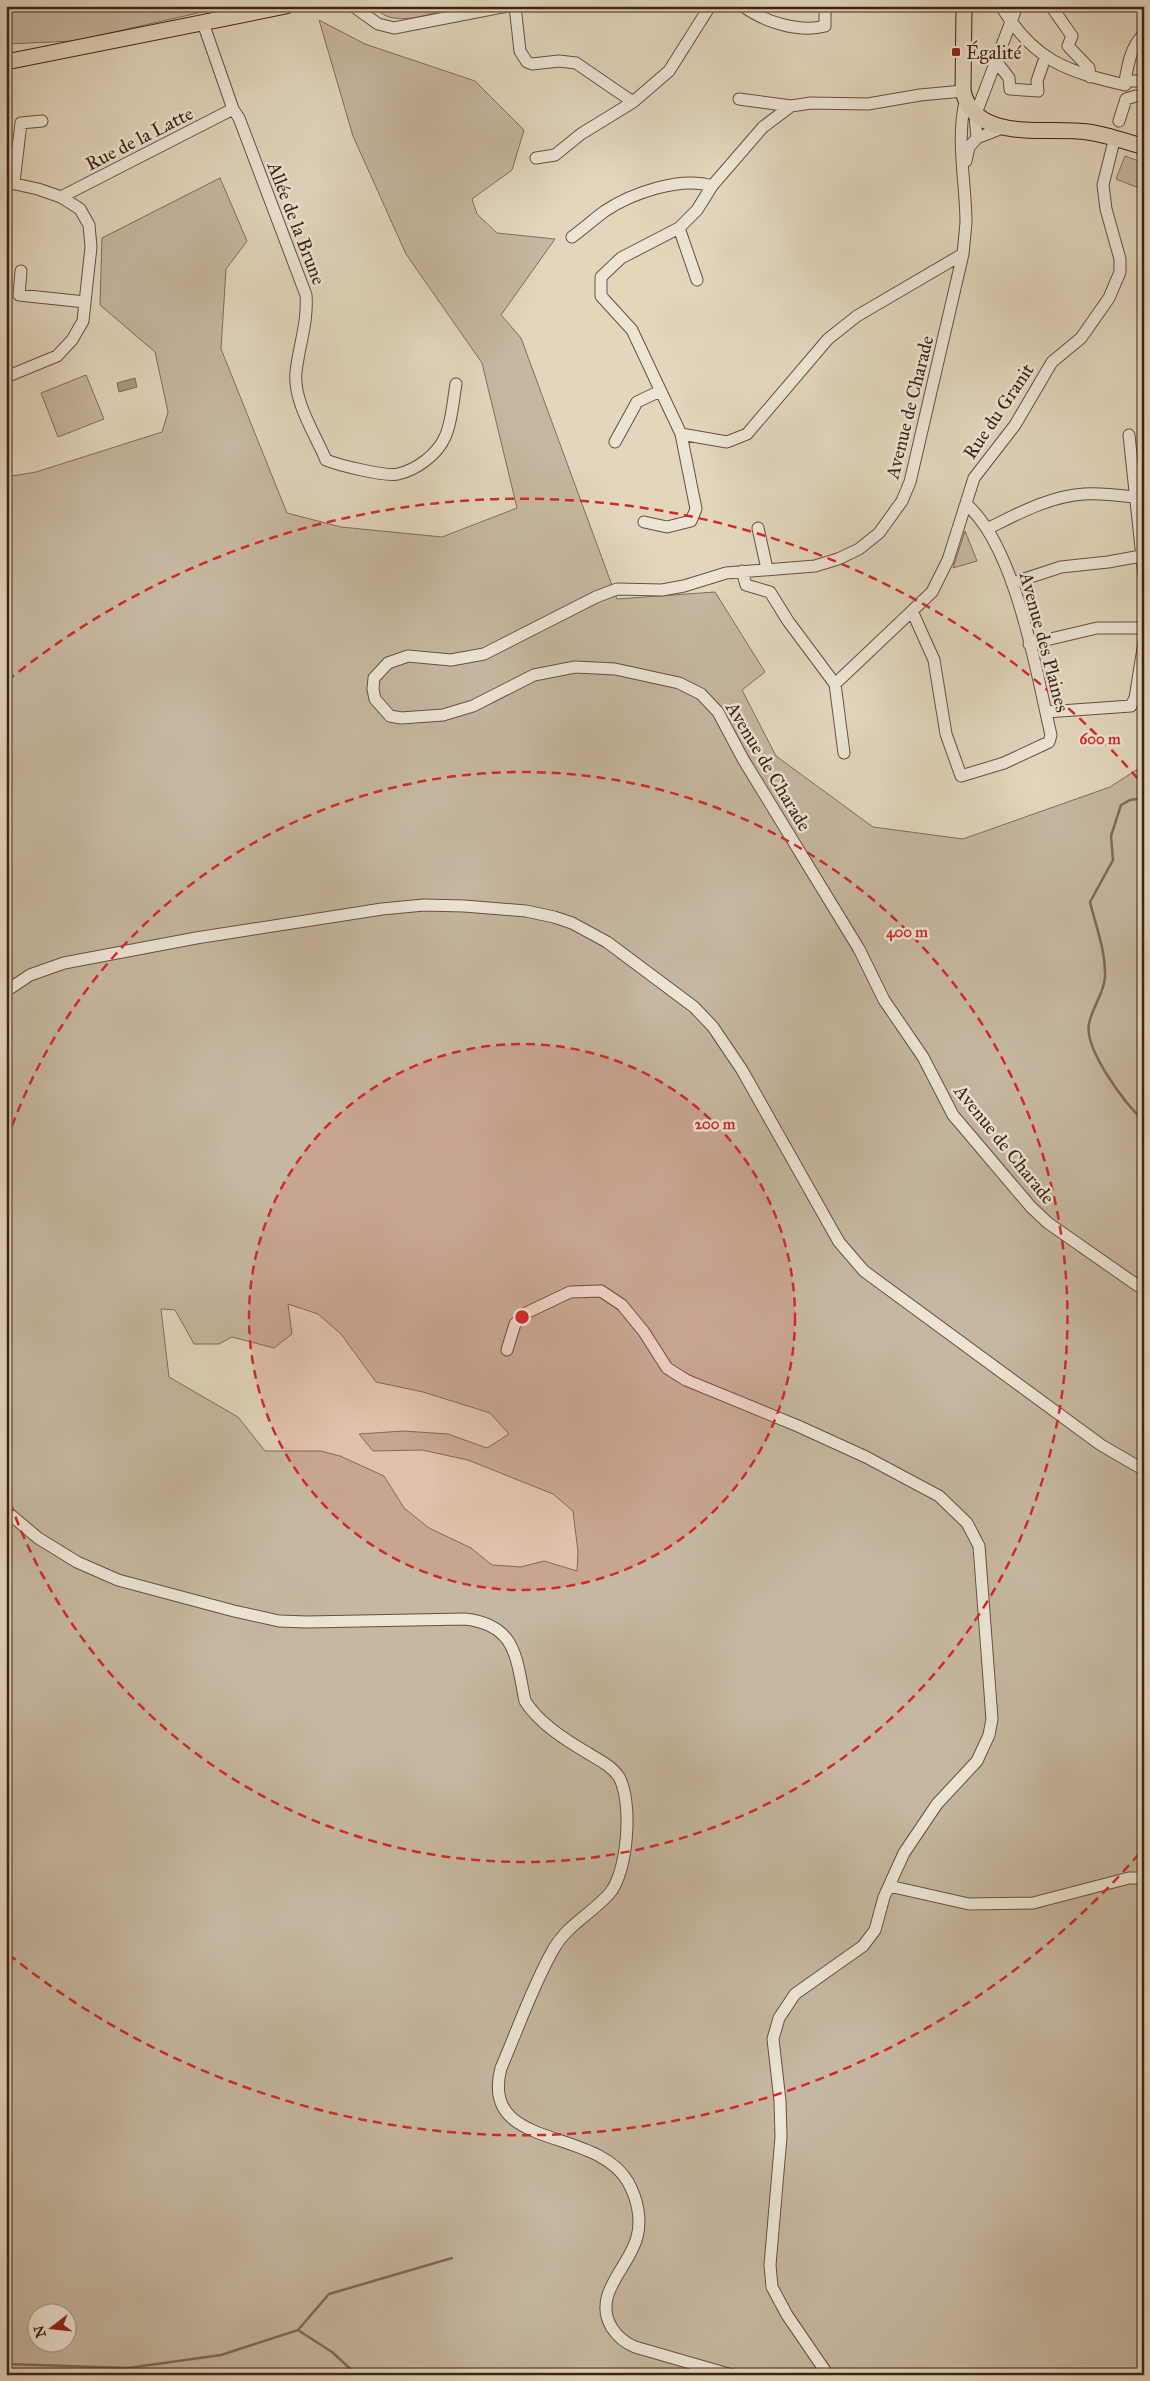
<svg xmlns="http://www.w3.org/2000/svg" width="1150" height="2381" viewBox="0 0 1150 2381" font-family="'IM FELL Great Primer',serif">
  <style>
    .green { fill: #c6b7a0; stroke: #826c5a; fill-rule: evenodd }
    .water { fill: #ab9983; stroke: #806956 }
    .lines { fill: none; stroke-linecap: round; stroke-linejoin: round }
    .stream { stroke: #806956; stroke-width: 2.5 }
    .minor-casing { stroke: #684f3e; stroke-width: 13 }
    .major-casing { stroke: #3f2213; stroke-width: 17 }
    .minor { stroke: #ece4d4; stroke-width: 11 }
    .major { stroke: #e2d6bd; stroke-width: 15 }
    .ring { fill: none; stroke: #d62828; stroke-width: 2.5; stroke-dasharray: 9 6 }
    .poi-dot { fill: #8f2418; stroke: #ece4d4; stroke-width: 2 }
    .labels { text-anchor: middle; stroke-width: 5; stroke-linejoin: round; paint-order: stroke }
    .poi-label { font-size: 19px; fill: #3f2213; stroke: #ece4d4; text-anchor: start }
    .street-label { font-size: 19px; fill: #3f2213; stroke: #ece4d4 }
    .centre { fill: #d62828; stroke: #ece4d4; stroke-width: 2.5 }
    .ring-label { font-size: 15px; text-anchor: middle; font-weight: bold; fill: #d62828; stroke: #ece4d4; stroke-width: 5; stroke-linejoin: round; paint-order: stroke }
  </style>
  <rect width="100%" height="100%" fill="#e2d6bd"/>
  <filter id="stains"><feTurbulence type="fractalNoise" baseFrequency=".004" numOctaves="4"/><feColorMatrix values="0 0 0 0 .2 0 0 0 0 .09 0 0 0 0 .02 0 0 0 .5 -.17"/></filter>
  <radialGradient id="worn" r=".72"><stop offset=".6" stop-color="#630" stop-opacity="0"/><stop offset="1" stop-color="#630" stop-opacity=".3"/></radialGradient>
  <path class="green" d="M6,6H229L74,41L6,44Z
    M375,6H447L449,8C429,15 388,29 375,6Z
    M319,20L365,44L475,81L524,130L512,170L472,199L477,214L497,233L555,239L501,315L521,338L617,599L715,592L765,672L742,690L776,756L873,827L963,839L1110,787L1144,765V2375H6V477L36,472L162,432L168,412L155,352L100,305L102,238L220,178L247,241L226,269L221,349L287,513L341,527L442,537L517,508L482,363L406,254L353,136ZM288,1304L318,1314L341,1334L376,1382L423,1392L490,1413L509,1434L487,1448L448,1434L403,1431L359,1434L373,1451L422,1450L468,1460L553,1494L573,1511L578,1552L577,1571L544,1561L521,1567L492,1565L471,1548L429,1528L404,1508L384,1476L340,1456L321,1451H265L238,1417L169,1377L161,1309L175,1310L194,1344H219L232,1337L274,1348L292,1334ZM38,2314H68V2344H38Z
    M1125,156L1144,163V190L1116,179Z
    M86,375L104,419L58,437L41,393Z
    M965,531L977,561L953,568Z"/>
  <path class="water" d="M135,378L137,387L119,392L117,383Z"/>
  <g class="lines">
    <path class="stream" d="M1144,798L1130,800L1121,805L1111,836L1113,860L1090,902C1096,927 1106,951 1105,977C1104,994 1092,1007 1089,1024C1084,1049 1125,1104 1144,1121
      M298,2330L332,2352L357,2375
      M6,2364L128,2368L221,2355L298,2330L329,2294L452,2258"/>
    <defs>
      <path id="minor" d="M353,6L378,24L394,28L507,6
        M515,6L520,51L527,62L532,64L559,61L576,63L633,102
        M743,6C764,22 800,33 825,26V6
        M1001,6C1034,61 1066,71 1125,85
        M1051,6L1072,36L1068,46L1089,68L1090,77
        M203,23L233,109L239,118L306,295C308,323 299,345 296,372C293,401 315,434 326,460C338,465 386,477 398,474C416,470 437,455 445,437C452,422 453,401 456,384
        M996,61L1009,78L1010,89L1038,91L1037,81L1045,58
        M1125,81C1128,64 1131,46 1144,34
        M1125,81H1144
        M739,99L791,106L811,103L868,104L920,95L963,91
        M965,102C956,142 966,183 966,223C965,233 964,244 963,254L910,482L902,501L879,533L859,549L838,559L815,566L726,573L684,586L662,590L617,589L596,597L484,654L451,660L408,656L388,663L374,678L373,689L375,699L390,716L401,718L443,715L473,706L534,675L575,667L615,669L679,683L701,694L718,712L743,759L859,949L884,1000L923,1057L953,1115L1031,1207L1048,1223L1144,1290
        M1119,121L1126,99L1136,96
        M977,138L1005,127
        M536,158L555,155L581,134L633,102L669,71L710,6
        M966,161L969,147L977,138L975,116L1017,6
        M6,182L38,189L61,197L80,209L89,225L91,247L83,321L72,340L57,356L6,377
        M14,182L21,123L42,121
        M61,197L233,109
        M679,228L697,280
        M572,237C583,229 594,219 605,211C632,193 681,176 712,186
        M21,271L19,295L85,302
        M681,434L727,442L747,434L828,339L857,316L963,254
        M1129,435L1144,576
        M615,442L637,402L660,391
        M644,522L667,527L691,521L696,509L681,434L632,330L601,296V277L621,258L679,228L697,210L712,186L763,127L791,106
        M758,528L767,569
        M987,529C1017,514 1050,496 1084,494C1101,493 1117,495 1134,497
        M742,571L746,585L770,592L788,621L835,684L844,753
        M1012,583L1061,567L1108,562L1141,556
        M912,611L934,660L946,734L961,776L1004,763L1049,742L1051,735C1036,671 1016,547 966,504
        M1029,644L1097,628H1144
        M835,684L932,592L948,560L974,478L1015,425L1052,362L1081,338L1109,298L1120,272V259L1106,209L1103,185L1115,137
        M1046,712L1131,706L1135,698L1144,642
        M6,991L30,975L64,963L196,938L382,909L424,905L464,906L526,911L554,917L572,923L607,942L694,1007L713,1027L742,1070L839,1242L864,1271L1101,1445L1144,1470
        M507,1350L515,1324L524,1314L570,1292L601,1291L622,1305L644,1332L667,1368L686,1380L798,1426L866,1457L939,1496L967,1523L979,1546L992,1719L989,1735L977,1761L937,1804L904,1853L884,1897L875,1930L863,1946L795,1994L779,2018L773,2039L780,2101L781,2137L770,2265L772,2287L787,2315L828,2375
        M6,1511L38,1538L77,1562L118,1580L234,1611L279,1621L307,1622L465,1619C517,1625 516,1658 525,1701C539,1723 564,1739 586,1752C597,1759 611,1765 619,1777C633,1802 628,1873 609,1894C591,1914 567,1925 553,1950C532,1987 518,2029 501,2068C479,2151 596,2126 628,2182C637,2198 642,2219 637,2237C630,2267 591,2294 612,2328C618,2337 625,2343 635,2347L732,2375
        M889,1886L969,1904L1033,1903L1129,1878H1144"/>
      <path id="major" d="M964,6L963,91C975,144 1048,126 1088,132C1107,135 1125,141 1144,147
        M6,62L286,6"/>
    </defs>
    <use href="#minor" class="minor-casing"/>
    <use href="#major" class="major-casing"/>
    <use href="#minor" class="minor"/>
    <use href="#major" class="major"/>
  </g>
  <circle cx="522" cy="1317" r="273" fill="#d62828" fill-opacity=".12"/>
  <g class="ring">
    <circle cx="522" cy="1317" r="273"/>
    <path d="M7 1140A545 545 0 1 1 7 1494"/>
    <path d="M1139 1854A818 818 0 0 1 7 1953M7 681A818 818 0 0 1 1139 780"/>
  </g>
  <rect class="poi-dot" x="951" y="47" width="10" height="10" rx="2.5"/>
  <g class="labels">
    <g class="poi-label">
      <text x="966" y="59">Égalité</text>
    </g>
    <g class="street-label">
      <text transform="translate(139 138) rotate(-27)" y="7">Rue de la Latte</text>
      <text transform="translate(297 223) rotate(69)" y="7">Allée de la Brune</text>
      <text transform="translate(909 407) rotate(-76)" y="7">Avenue de Charade</text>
      <text transform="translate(998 411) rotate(-56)" y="7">Rue du Granit</text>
      <text transform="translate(1045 642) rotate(75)" y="7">Avenue des Plaines</text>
      <text transform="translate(769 766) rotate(59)" y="7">Avenue de Charade</text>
      <text transform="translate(1005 1144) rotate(51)" y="7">Avenue de Charade</text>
    </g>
  </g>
  <circle cx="522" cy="1317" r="8" class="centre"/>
  <g class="ring-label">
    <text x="1100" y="744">600 m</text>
    <text x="907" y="937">400 m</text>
    <text x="715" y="1129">200 m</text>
  </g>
  <rect width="1150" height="2381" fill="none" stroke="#e2d6bd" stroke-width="25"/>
  <rect x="8" y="8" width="1135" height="2366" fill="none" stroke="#3f2213" stroke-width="2.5"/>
  <rect x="12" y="12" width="1125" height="2356" fill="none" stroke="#3f2213"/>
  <g transform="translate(52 2328) rotate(254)"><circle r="24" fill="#ece4d4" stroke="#a79687"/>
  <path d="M0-4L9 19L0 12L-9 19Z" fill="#8f2418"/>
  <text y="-8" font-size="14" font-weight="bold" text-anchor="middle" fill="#3f2213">N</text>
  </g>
  <rect width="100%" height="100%" filter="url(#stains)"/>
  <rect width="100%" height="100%" fill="url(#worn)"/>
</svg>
